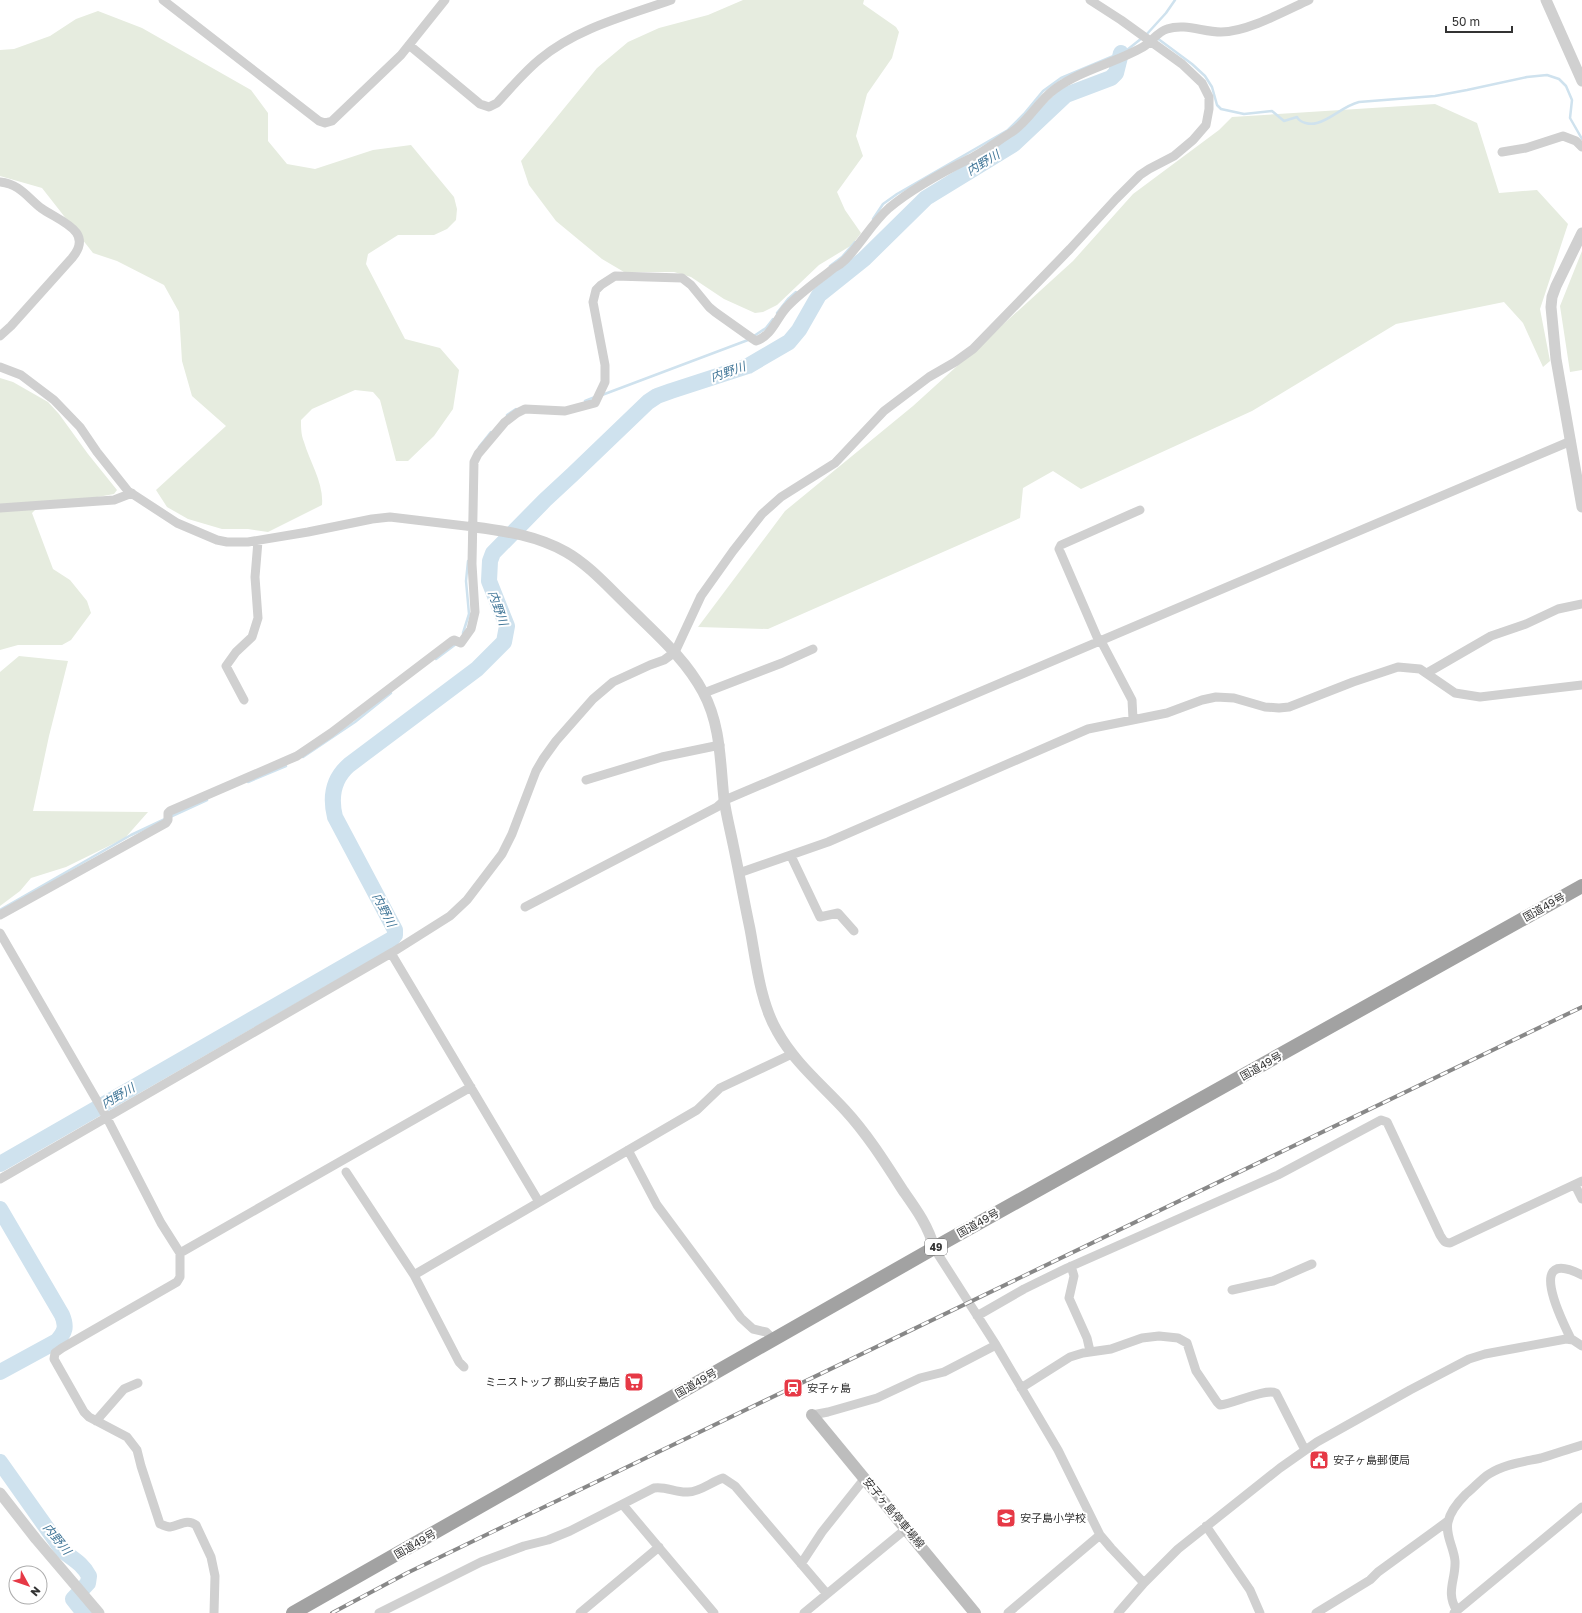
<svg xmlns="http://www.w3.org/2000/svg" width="1582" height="1613" viewBox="0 0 1582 1613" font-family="'Golos Text','Noto Sans JP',sans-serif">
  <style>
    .green { fill: #e6ecdf }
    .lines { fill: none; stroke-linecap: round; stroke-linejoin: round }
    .stream { stroke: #cfe2ee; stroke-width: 2.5 }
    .river { stroke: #cfe2ee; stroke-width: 16 }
    .minor { stroke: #d0d0d0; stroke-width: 9 }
    .tertiary { stroke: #d0d0d0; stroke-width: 11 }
    .secondary { stroke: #bdbdbd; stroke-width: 12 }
    .trunk { stroke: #a2a2a2; stroke-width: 14 }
    .rail-casing { stroke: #888; stroke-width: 4 }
    .rail { stroke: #fff; stroke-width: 2.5; stroke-dasharray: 8; stroke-linecap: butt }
    .labels { text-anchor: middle; stroke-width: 4; stroke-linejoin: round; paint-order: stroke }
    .shield { fill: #fff; stroke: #707070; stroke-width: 1 }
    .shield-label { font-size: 10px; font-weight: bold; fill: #333 }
    .street-label { font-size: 11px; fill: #333; stroke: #fff }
    .poi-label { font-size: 11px; fill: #333; stroke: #fff; text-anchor: start }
    .water-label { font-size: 12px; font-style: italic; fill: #3f7597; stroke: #fff }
  </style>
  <rect width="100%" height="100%" fill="#fff"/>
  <path class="green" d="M743,0H864L863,4L896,27L899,32L892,58L867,94L856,136L863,156L837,192L845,210L861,233L852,245L819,265L777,305L763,312L755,313L724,299L691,277L674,272H624L602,259L556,221L529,185L521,161L597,68L628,42L659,28L708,15Z
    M98,11L142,28L251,90L268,113V141L287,164L315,169L373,150L411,145L454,197L457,209L456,220L447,229L434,235H398L368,254L366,264L405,339L440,348L459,370L453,409L434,436L408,461H396L380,400L373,392L355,390L312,409L301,420C301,427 301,435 304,442C310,463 324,483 322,505L268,532L248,529H222L188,519L167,507L156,490L226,426L192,396L182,361L179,312L164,285L117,261L93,253L42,188L0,176V50L14,49L50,36L76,19Z
    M1435,104L1477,123L1499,193L1537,190L1568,224L1540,309L1550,361L1543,367L1523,323L1504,302L1396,324L1252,411L1081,489L1053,471L1023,488L1020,518L768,629L698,627L785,511L913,406L1073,261L1133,194L1219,130L1232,117Z
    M1582,251V370L1570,372L1560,306Z
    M0,378L13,382L48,402L59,414L88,454L117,490L114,494L37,508L32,513L53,569L70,580L87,601L91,613L71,640L62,645H18L0,650Z
    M19,656L68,661L49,736L33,811L148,812L125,838L66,867L31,878L20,891L0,906V672Z"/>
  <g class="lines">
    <path class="stream" d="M1146,35L1166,13L1175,0
      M1157,38L1192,64L1205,76L1212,87L1217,105L1221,109L1244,114L1272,111L1284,121L1297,117C1300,123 1310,125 1317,123C1332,119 1343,106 1359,102L1435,96L1467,90L1527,77L1547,75L1559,79L1566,86L1572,100L1570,118L1582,139
      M1127,50L1142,38
      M873,219L883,204L897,194L1008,130L1024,114L1043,91L1061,78L1123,52
      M830,266L842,257L855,242
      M777,313L788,299L796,292
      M602,395L748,340L766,328L773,319
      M585,401L595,397
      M507,415L516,409
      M479,447L491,432
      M463,633L469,614L466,581L468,561
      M436,659L456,644
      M303,757L355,722L391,693
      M248,782L286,766
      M170,817L207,800
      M0,910L131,835L165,819"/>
    <path class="river" d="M0,1164L392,939L395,935V930L335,817C330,797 333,779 349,765L477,669L504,642L507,626L489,581L490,561L493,553L545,500L573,474L648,402L657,396L671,391L748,366L789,342L799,330L819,295L864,259L926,198L1014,144L1066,95L1111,78L1116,73L1121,53
      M0,1209L62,1315C67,1327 65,1332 57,1341L0,1372
      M0,1462L63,1551C73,1559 83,1564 89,1576L88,1583L73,1599L84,1613"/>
    <path class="minor" d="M163,0L319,121L325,123L332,121L401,55L445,0
      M409,45L480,104L489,107L497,103C511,88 524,72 540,59C577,28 626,16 671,0
      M1502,152L1526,148L1563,136L1576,141L1582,147
      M0,182C20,184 27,197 41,208C59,221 95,231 72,258L11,326L0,336
      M0,367L21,375L54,400L80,427L97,452L128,491L177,523L217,540L227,542H248L308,532L372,519L390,517L474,527
      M0,508L114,500L132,493
      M1427,673L1491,636L1526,624L1558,609L1582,604
      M704,693L782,663L813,649
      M244,700L226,666L236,652L252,637L258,618L255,577L258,541
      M1133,719L1132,700L1101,641L1097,637L1059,549L1061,545L1140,510
      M586,780L662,757L720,745
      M791,856L820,917L838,913L854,931
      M739,873L828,842L1088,729L1167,713L1202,700L1216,697L1234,698L1265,707L1279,708L1289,707L1353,682L1398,667L1420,669L1455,693L1480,697L1582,685
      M525,907L717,807L725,800L1571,441
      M0,915L166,823L168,820V813L170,811L297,756L331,733L452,641L454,640L461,643L471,629L475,612L472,564L474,462L478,454L505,422L517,413L525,409L565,411L595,403L605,382V365L593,302L596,290L601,285L615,276L682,278L691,285L709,307L715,312L753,339L756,341C772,336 777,317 787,307C801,292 819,280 834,268C838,266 842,263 845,260C861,244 872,223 889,208C913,188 941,173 969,159C982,153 999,140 1012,132C1029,121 1038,101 1055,89C1081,70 1115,63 1143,47C1152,42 1157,32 1167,29C1185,23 1203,32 1221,32C1247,32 1285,11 1309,0
      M0,933L107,1118L161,1223L180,1253V1277L177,1282L62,1348L55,1353L54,1359L84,1412L89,1417L127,1437L137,1450L141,1466L160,1524C163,1525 167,1527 170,1527C179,1526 187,1518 196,1525L211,1557L215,1576L214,1613
      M393,952L391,953L539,1202
      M628,1150L657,1205L741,1318L753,1329L766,1332L773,1339
      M346,1172L414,1275L459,1362L464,1367
      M0,1179L393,952L450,916L467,900L502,854L512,834L536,771L543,759L556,741L593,699L613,682L650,665L664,660L675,652L701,596L733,551L762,514L781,497L835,463L884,411L929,377L955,362L973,349L1070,249L1116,199L1140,175L1149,169L1174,156L1193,140L1206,125L1209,109V97L1202,83L1182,64L1121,20L1090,0
      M1575,1185L1582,1199
      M934,1248L996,1345L1058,1450L1100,1535L1111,1548L1144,1583
      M180,1253L471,1087
      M1071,1266L1074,1276L1069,1298L1087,1338L1090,1351
      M414,1275L697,1110L720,1088L792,1054
      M1232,1290L1273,1281L1312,1264
      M977,1316L1024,1289L1067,1268L1278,1175L1381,1120L1387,1122L1440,1235C1443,1240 1444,1243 1450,1243L1582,1181
      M1571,1339C1561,1319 1525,1246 1582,1275
      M1021,1388L1070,1357L1083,1353L1111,1349L1142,1338L1159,1336L1178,1338L1187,1343L1196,1371L1217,1402L1220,1405C1233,1404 1265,1388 1276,1393L1305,1450
      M812,1415L828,1412L877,1398L920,1378L944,1372L996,1345
      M96,1421L124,1389L138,1383
      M623,1505L714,1613
      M1206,1526L1250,1590L1260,1613
      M801,1564L822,1532L865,1478
      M1457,1611C1445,1592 1456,1580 1455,1561C1454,1548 1445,1535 1448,1522C1450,1512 1459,1501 1466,1494C1474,1488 1481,1479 1489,1474C1505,1464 1523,1462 1541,1458C1555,1454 1568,1449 1582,1445
      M379,1613L481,1562L524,1546L548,1540L570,1531L654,1488C666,1486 676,1493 688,1492C700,1492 711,1482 723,1478L735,1486L827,1594
      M580,1613L659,1547
      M804,1613L907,1528
      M1008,1613L1100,1535
      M1118,1613L1144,1583L1178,1549L1280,1468L1317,1442L1410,1390L1469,1359L1485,1354L1566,1339L1573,1340L1582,1346
      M1316,1613L1370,1580L1378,1572L1448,1521
      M1454,1613L1582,1507"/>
    <path class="tertiary" d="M1546,0L1582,81
      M1582,233L1556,286L1552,297L1551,307L1556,359L1582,507
      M474,527C506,531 538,536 566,552C589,565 609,588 628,606C655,633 685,658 703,692C721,725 720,762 724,799C726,814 730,829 733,844C739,872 744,901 750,929C756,961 760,1002 777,1031C794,1062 821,1084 845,1110C868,1135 886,1164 904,1192C916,1209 929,1227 934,1248
      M0,1493L36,1539L99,1613"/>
    <path class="secondary" d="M812,1415L975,1613"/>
    <path class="trunk" d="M293,1613L934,1248L1582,886"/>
    <defs>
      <path id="rail" d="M332,1613L407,1573L1582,1007"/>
    </defs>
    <use href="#rail" class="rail-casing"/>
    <use href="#rail" class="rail"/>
  </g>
  <defs>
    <symbol id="supermarket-square" viewBox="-11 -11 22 22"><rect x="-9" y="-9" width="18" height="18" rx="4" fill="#e63946" stroke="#fff"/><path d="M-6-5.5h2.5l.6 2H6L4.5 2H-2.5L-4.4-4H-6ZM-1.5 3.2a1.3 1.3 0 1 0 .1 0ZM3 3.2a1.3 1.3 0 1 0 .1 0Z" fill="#fff"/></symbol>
    <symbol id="station-square" viewBox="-11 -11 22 22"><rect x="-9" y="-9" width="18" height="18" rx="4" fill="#e63946" stroke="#fff"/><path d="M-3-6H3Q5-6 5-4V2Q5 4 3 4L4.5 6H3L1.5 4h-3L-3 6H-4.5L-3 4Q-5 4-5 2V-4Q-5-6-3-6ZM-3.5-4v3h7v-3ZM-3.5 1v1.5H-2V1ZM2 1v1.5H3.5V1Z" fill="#fff"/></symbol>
    <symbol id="civic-square" viewBox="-11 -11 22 22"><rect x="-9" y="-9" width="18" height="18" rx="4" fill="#e63946" stroke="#fff"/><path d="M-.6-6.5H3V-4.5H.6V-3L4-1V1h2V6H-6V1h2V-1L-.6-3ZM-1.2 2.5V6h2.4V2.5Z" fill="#fff"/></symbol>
    <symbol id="school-square" viewBox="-11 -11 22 22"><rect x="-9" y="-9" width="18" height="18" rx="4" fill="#e63946" stroke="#fff"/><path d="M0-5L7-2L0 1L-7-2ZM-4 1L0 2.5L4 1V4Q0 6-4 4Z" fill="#fff"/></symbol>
  </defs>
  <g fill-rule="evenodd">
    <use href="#supermarket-square" x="623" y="1371" width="22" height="22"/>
    <use href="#station-square" x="782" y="1377" width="22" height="22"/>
    <use href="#civic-square" x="1308" y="1449" width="22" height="22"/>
    <use href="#school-square" x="995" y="1507" width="22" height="22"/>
  </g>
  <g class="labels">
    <rect class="shield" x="925" y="1239" width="22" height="16" rx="3"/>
    <g class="shield-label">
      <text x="936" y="1251">49</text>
    </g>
    <g class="street-label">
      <text transform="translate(1544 907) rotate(-29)" y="4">国道49号</text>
      <text transform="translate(1261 1066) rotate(-29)" y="4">国道49号</text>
      <text transform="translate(978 1223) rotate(-29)" y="4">国道49号</text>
      <text transform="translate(696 1383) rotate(-30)" y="4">国道49号</text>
      <text transform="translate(894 1513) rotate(50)" y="4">安子ヶ島停車場線</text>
      <text transform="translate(415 1544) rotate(-30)" y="4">国道49号</text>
    </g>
    <g class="poi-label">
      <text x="620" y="1386" text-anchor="end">ミニストップ 郡山安子島店</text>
      <text x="807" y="1392">安子ヶ島</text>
      <text x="1333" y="1464">安子ヶ島郵便局</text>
      <text x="1020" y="1522">安子島小学校</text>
    </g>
    <g class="water-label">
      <text transform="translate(983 163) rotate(-31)" y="4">内野川</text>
      <text transform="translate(728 372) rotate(-19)" y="4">内野川</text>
      <text transform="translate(498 608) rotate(71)" y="4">内野川</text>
      <text transform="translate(384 910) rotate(63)" y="4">内野川</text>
      <text transform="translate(118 1096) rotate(-30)" y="4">内野川</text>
      <text transform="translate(57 1539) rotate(51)" y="4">内野川</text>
    </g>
  </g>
  <g transform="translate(28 1585) rotate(130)"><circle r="19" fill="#ffffff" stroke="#adadad"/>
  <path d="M0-3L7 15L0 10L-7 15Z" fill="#e63946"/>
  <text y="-6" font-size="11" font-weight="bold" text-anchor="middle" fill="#333333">N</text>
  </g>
  <path d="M1446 26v6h66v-6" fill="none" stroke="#333333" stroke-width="2"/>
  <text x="1452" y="26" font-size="12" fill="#333333" stroke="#ffffff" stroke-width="3" paint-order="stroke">50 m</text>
</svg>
